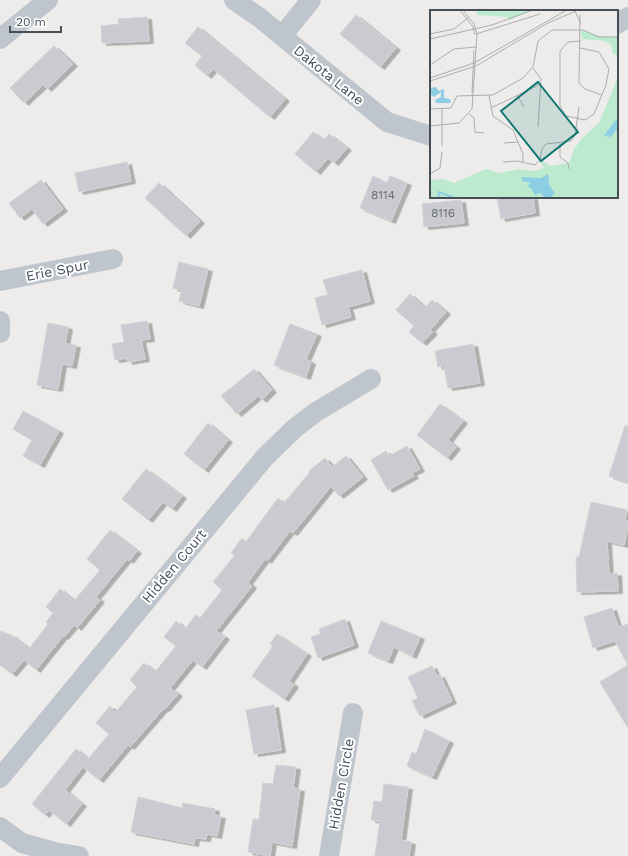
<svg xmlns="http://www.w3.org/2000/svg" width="628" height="856" viewBox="0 0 628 856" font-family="'Work Sans',sans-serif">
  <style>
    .building { fill: #cacad0; stroke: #d0d2d7; filter: url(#shadow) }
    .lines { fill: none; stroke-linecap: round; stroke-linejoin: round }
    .street { stroke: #bec5cd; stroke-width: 20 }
    .labels { text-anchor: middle; stroke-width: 4; stroke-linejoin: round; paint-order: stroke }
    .number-label { font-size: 12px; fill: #676d75 }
    .street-label { font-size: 14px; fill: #464e57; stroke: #fff }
    .inset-river { fill: none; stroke: #8ccee4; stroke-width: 2 }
    .inset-road { fill: none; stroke: #abadb0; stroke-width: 1 }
    .view { fill: #0f766e; fill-opacity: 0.15; stroke: #0f766e; stroke-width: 2 }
    .inset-edge { fill: none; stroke: #464e57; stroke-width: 2 }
  </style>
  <defs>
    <filter id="shadow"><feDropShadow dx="4.5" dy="2.5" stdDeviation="0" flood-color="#0004"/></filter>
  </defs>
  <rect width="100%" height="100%" fill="#eeeceb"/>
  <path class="building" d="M356,15L396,48L380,67L340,34Z
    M147,17L149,41L102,43L101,26L119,24L118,19Z
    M198,27L285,99L270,117L213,69L207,76L195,65L202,56L185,43Z
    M54,46L73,64L47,89L43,85L24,103L10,88Z
    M313,132L324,140L329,134L347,148L334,163L328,158L316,172L295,154Z
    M127,162L131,181L79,192L75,173Z
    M373,176L387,183L390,176L407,183L391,221L360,208Z
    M41,180L63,209L43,224L32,209L20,218L9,203Z
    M159,183L200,221L186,236L145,198Z
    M497,197H533L535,213L501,219Z
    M461,200L464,223L424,227L422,204Z
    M179,262L208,269L199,306L179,301L182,290L173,288Z
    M362,270L370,301L348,307L351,317L322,325L315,298L328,295L323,280Z
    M410,294L425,308L432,300L446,312L430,330L433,332L422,343L409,332L414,326L396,310Z
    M147,321L150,339L141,340L145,359L128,362L127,358L115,360L112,344L124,342L121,325Z
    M48,323L68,327L65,344L76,345L72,366L62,364L58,389L37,385Z
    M290,324L317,334L306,359L311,362L306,377L274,365Z
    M473,344L480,383L448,388L444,366L438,367L435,351Z
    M254,369L272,390L262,400L258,396L237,414L221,396Z
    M440,404L463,421L448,440L456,447L447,458L417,435Z
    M23,411L59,431L40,465L23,456L32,440L13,429Z
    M208,423L228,440L204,470L184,454Z
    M625,426H628V482L609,476Z
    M407,446L420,469L412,473L414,476L388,490L371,460L386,451L389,456Z
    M346,456L363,477L339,496L331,486L293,533L290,531L267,561L265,559L248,582L252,586L216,631L225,637L202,667L193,660L170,688L178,694L165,709L164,708L130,747L128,745L99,780L83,767L65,790L82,804L66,824L49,810L45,815L32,804L76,749L88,759L109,734L96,723L110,706L116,712L137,687L130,680L144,663L155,672L176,646L164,637L176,621L185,629L196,615L200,618L222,590L213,582L235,555L231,553L242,538L246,542L278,498L284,503L310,472L309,471L325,458L332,467Z
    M146,469L182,496L172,509L163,502L148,520L122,499Z
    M591,502L627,510L625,520L628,521V527L624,545L607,541L609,574L617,573L618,591L577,592L576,557H579Z
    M110,530L137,551L129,561L127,559L96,597L100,600L77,628L74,625L64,637L63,636L36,670L24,660L12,674L0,665V631L13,636L29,649L48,624L46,622L53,613L46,607L60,589L74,601L100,570L87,559Z
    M612,608L618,627L628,624V728L600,682L628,665L615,641L593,648L584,617Z
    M345,619L354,645L318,658L311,637L321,634L319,629Z
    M381,621L420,637L412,656L394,647L388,661L368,653Z
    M277,634L307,654L289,681L294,685L284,699L252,676L273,646L270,644Z
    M432,666L437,676L440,675L452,701L420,716L412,701L418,698L408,677Z
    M274,705L281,750L254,754L246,710Z
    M425,729L449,741L432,777L407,766L412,752L416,754Z
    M276,765L296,767L293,788L300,789L292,846L272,842L270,856L248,852L253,819L259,820L263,783L273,784Z
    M384,784L408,787L401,840L411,842L409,856H375L380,821L371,820L374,801L382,802Z
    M138,797L182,808L183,803L215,809L214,815L221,816L217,836L207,834L206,839L195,838L194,844L131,832Z"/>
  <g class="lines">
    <path class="street" d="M234,0L260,18L387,122L431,136
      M617,24L628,17
      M282,36L311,0
      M0,39L48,0
      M0,281L113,259
      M0,321V333
      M0,778L265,457L295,428L316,412L371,379
      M0,827L22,843L54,852L79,856
      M329,856L353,713"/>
  </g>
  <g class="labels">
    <g class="number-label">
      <text x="383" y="199">8114</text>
      <text x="443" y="217">8116</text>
    </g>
    <g class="street-label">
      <text transform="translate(329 75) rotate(39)" y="5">Dakota Lane</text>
      <text transform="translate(57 270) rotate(-11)" y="5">Erie Spur</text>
      <text transform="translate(174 566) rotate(-50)" y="5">Hidden Court</text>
      <text transform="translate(341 784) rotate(-80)" y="5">Hidden Circle</text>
    </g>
  </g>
  <g transform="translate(430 10)">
    <rect width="188" height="188" fill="#eeeceb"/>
    <path d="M47,0H103L79,10L77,7L47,5ZM151,20L168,26L188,27V45L183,44L181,35L175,31L152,29ZM188,67V188H0V170L14,169L24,173L56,159L69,163L89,159L105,161L114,158L111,153L113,151L120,156L139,153L144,139L153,127L169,113Z" fill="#bceacf"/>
    <path d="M6,77L9,81L14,79V88L20,89L21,93H6L5,90L11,87V82L4,87L0,84V78ZM185,111H188V118L179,129V125L173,127ZM118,164L119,175L125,183L120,188L114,187L110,183L105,185L101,178L97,176L101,173L92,171V167L111,168Z" fill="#8ccee4"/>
    <path class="inset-river" d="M13,188L8,187L9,182L25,188"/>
    <path class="inset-road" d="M30,0L43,17L45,25M145,1L151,14M150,5L149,73L155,79L172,85M0,24L24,19L38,8M46,24L110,4M0,29L62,15L103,0M150,38L169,42L179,59L176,75L164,104L155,110L136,106L130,96V41L138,32L151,31M0,55L24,39L46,37M103,58L111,69L108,117M0,68L44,53L137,0M0,71L46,56L116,14L148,0M42,83L44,40M87,85L94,97M59,86L63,106L83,120L93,144V152M12,98V136M61,98L111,74M0,99L21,98L27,86L63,85L93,68L103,57L108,31L122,20H153L169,27H188M39,104L44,108L45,122L54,123M0,116L29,113L42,99L47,24L44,14L33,0M74,133L89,132M130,133V147L138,153L139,159M73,152L87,151L105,155L110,150L112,139L116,134L141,131L145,125L149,97M0,164L10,158L12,142M0,174V188"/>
    <path class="view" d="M108,72L148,122L111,151L71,101Z"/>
    <rect width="188" height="188" class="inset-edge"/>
  </g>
  <path d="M10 26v6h51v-6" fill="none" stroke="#464e57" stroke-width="2"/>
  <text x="16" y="26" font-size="12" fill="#464e57" stroke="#ffffff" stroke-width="3" paint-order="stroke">20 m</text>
</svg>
